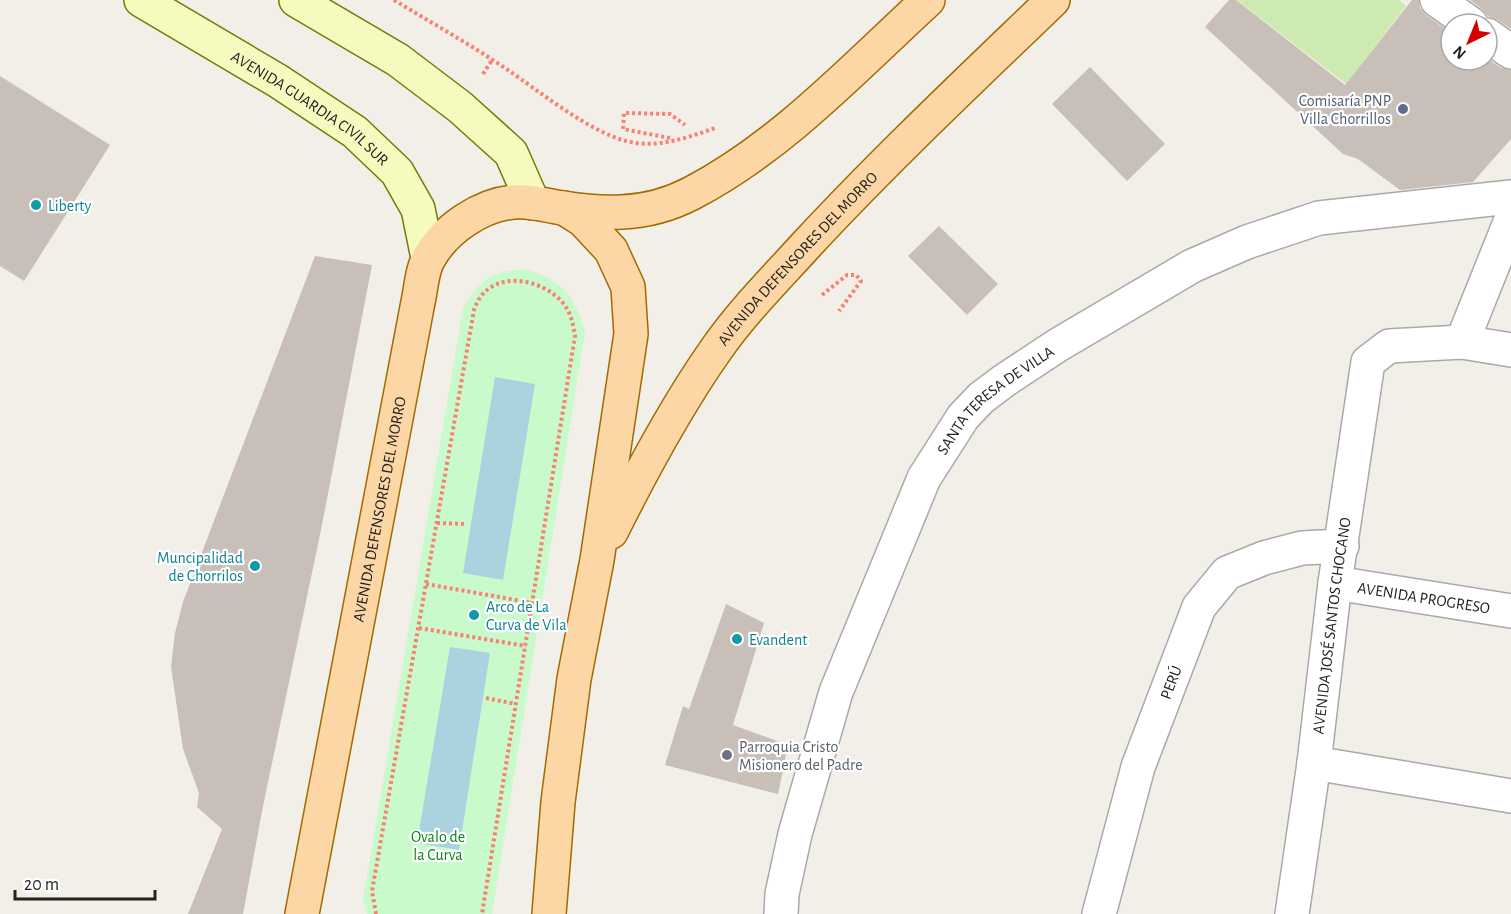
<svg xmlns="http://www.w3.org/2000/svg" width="1511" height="914" viewBox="0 0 1511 914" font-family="'Alegreya Sans',sans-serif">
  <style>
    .grass { fill: #cdebb0 }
    .park { fill: #c8facc }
    .water { fill: #aad3df }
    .building { fill: #c7bfb8 }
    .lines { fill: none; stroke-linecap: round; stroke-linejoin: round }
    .street-casing { stroke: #a9a9a9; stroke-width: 36 }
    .secondary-casing { stroke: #707d05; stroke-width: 36 }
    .primary-casing { stroke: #a06b00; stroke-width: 36 }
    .path { stroke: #fa8072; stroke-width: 4; stroke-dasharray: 3 3; stroke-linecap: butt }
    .street { stroke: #fff; stroke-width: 33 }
    .secondary { stroke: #f7fabf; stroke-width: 33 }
    .primary { stroke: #fcd6a4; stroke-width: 33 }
    .service-dot { fill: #5c6f8a; stroke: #fff; stroke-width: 2 }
    .culture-dot { fill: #0f9aa8; stroke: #fff; stroke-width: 2 }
    .worship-dot { fill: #6b7280; stroke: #fff; stroke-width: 2 }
    .labels { text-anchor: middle; stroke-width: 4.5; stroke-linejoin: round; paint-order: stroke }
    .service-label { font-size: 16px; fill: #4e5e75; stroke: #fff; text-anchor: end }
    .street-label { font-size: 16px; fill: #222; stroke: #fff }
    .culture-label { font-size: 16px; fill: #0d838f; stroke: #fff; text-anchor: start }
    .worship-label { font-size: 16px; fill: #5b616d; stroke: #fff; text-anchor: start }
    .park-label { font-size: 16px; fill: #0c8416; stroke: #fff }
  </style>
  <rect width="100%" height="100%" fill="#f2efe9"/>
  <path class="grass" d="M1237,0H1399L1406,6L1346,84Z"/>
  <path class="park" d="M526,269C565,283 573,293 585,332L492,914H367L363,900L463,308C483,277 490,272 526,269Z"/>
  <path class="water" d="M495,377L535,384L503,580L463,573Z
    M450,647L490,653L459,850L417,843Z"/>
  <path class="building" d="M1229,0H1236L1345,85L1412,0H1419L1420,8L1426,15L1451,33V60H1487V58L1501,68L1511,70V139L1473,182L1400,190L1358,159L1343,154L1205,27Z
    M1470,0H1511V29L1498,20L1488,16L1482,9Z
    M1090,67L1165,144L1127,181L1052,104Z
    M0,76L110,145L24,281L0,266Z
    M939,226L998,284L967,315L908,256Z
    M315,256L372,265L321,530L263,806L243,914H188L222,829L197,807L199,793L183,749L171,667L175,633L183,602Z
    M726,604L764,623L733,725L788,745L778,794L665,765L683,706L689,709Z"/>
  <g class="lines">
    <defs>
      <g id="street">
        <path d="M1437,0L1471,24"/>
        <path d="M1487,35L1511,52"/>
        <path d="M1462,342L1511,220"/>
        <path id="s1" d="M1335,583L1511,611"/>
        <path d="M1314,763L1511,796"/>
        <path id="s2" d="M781,914L782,894L795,834L836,692L924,478L963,417L981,398L1005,380L1058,345L1192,266L1247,242L1319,218L1511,197"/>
        <path id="s3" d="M1099,914L1138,767L1199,607L1227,573L1264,558L1302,548L1342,546"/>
        <path id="s4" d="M1292,914L1314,763L1335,583L1368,362L1389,346L1462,342L1511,350"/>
      </g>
      <g id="secondary">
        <path id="s5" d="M141,0L278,81L355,132L397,172L418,209L428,258"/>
        <path d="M296,0L398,60L460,107L511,153L533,203"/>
      </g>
      <g id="primary">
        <path id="s6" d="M611,532C642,470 675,408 715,351C742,312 776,278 807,244C886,159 970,80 1053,0"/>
        <path id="s7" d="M302,914L418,302C421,289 422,269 429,258C445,229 481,205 513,202C530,200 547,206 563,208C582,211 603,213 622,212C646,211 671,204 692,193C782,146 854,68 928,0"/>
        <path d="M549,914L558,802L574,679L597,560L631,334L628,287L611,250L583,220L564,208"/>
      </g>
    </defs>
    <use href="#street" class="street-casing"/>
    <use href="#secondary" class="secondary-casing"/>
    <use href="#primary" class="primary-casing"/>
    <path class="path" d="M394,0C432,23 471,45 508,70C540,92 590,132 626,141C657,149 686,138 715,128
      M483,74L492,60
      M670,138L623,129L624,113L670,114L685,125
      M822,295L847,275H856L861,281L839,311
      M437,523L467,524
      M426,584L533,603
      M419,628L526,646
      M486,698L516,704
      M376,914L372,891L474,310C487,269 539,276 562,302C571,312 573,324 575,336L482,914"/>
    <use href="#street" class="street"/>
    <use href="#secondary" class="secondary"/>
    <use href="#primary" class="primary"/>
  </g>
  <circle class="service-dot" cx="1403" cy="109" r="6"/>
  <g class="culture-dot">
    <circle cx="36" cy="205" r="6"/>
    <circle cx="255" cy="566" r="6"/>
    <circle cx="474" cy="615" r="6"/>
    <circle cx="737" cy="639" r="6"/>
  </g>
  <circle class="worship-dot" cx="727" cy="755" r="6"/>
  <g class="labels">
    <g class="service-label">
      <text x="1391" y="106">Comisaría PNP<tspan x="1391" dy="18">Villa Chorrillos</tspan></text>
    </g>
    <g class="street-label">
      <text dy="6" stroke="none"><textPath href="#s5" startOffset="201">AVENIDA GUARDIA CIVIL SUR</textPath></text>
      <text dy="6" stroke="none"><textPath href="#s6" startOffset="333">AVENIDA DEFENSORES DEL MORRO</textPath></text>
      <text dy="6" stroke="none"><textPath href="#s2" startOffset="568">SANTA TERESA DE VILLA</textPath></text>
      <text dy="6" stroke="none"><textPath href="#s7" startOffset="412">AVENIDA DEFENSORES DEL MORRO</textPath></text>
      <text dy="6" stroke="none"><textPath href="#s1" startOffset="90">AVENIDA PROGRESO</textPath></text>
      <text dy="6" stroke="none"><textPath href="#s4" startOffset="291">AVENIDA JOSÉ SANTOS CHOCANO</textPath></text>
      <text dy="6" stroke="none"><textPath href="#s3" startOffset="243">PERÚ</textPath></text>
    </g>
    <g class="culture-label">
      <text x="48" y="211">Liberty</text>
      <text x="243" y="563" text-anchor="end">Muncipalidad<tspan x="243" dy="18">de Chorrilos</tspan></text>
      <text x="486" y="612">Arco de La<tspan x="486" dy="18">Curva de Vila</tspan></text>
      <text x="749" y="645">Evandent</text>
    </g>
    <g class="worship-label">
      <text x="739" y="752">Parroquia Cristo<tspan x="739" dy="18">Misionero del Padre</tspan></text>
    </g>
    <g class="park-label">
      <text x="438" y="842">Ovalo de<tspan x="438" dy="18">la Curva</tspan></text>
    </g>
  </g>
  <g transform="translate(1469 42) rotate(223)"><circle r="28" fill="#ffffff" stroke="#a7a7a7" stroke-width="1.5"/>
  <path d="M0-4.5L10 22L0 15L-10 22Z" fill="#d40000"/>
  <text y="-9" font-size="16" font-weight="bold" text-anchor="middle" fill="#222222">N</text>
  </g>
  <path d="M15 890v9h140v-9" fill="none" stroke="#222222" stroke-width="3"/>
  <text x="24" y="890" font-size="18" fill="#222222" stroke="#ffffff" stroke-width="4.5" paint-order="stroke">20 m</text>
</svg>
